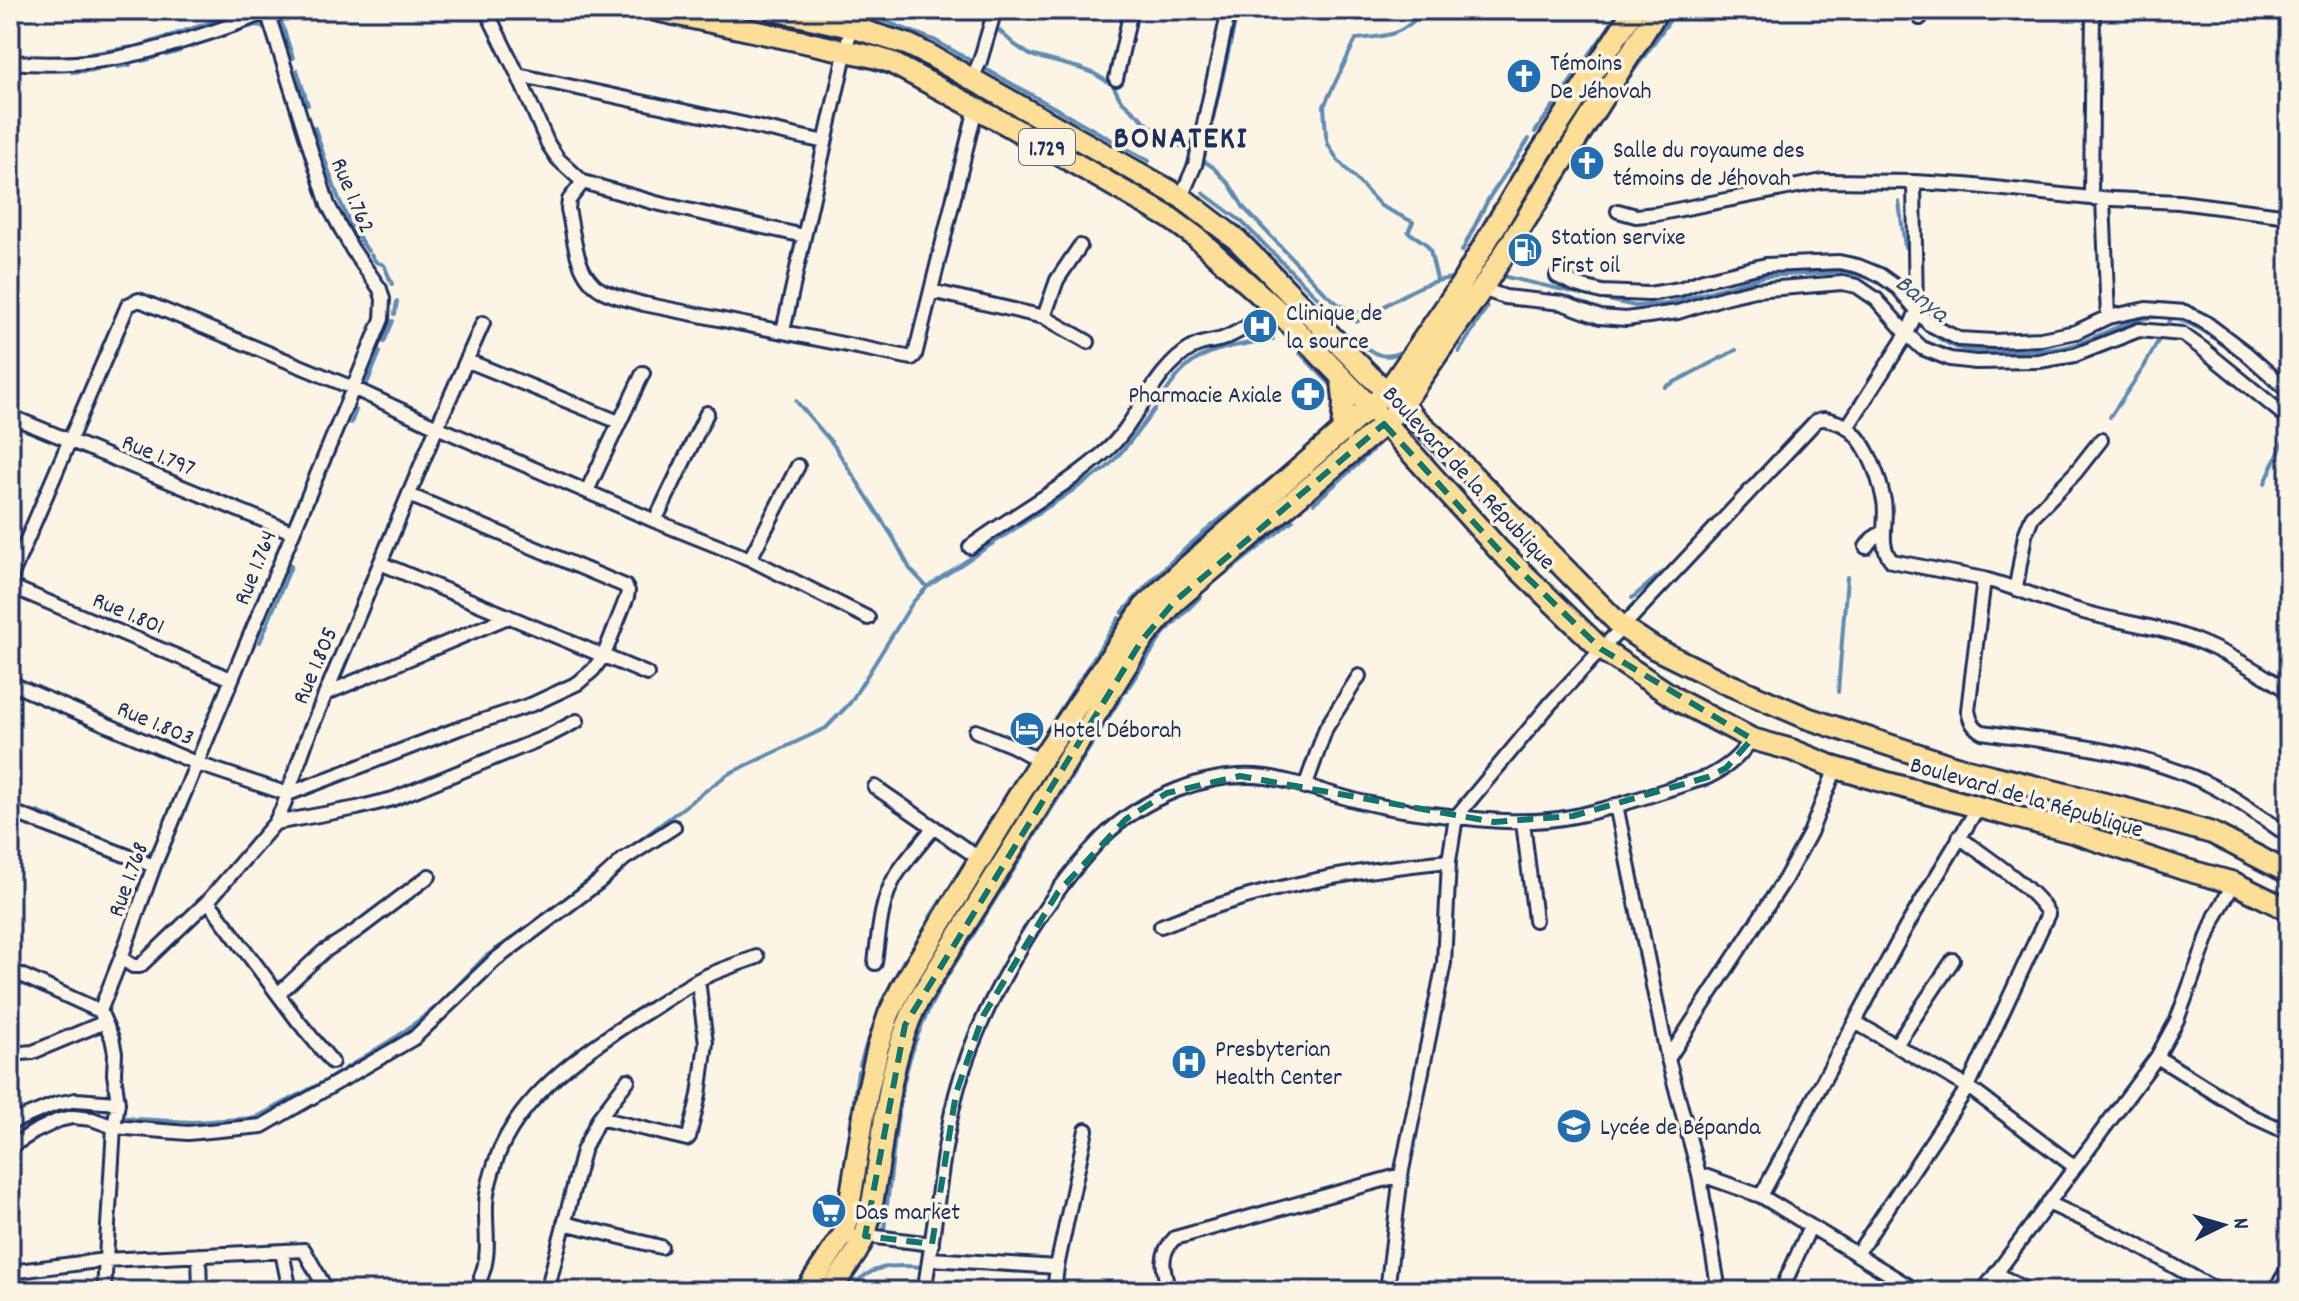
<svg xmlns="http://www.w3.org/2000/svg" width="2299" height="1301" viewBox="0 0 2299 1301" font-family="Dekko,sans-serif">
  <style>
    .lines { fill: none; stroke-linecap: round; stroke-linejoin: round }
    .stream { stroke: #5e8bb3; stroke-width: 4 }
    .minor-casing { stroke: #1b2f5e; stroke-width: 18 }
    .tertiary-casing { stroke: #1b2f5e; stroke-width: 22 }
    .primary-casing { stroke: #1b2f5e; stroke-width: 26 }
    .minor { stroke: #fcf5e5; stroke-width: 12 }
    .tertiary { stroke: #fcf5e5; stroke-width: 16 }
    .primary { stroke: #fcde96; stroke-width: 20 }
    .marked { fill: none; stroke: #0f766e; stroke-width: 6; stroke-dasharray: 16 10; stroke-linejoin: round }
    .labels { text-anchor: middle; stroke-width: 7; stroke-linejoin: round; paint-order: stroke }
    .shield { fill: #fcf5e5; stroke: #5e6a86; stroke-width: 2 }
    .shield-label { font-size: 22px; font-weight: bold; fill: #1b2f5e }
    .poi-label { font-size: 24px; fill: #1b2f5e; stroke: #fcf5e5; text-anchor: start }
    .street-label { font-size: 24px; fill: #1b2f5e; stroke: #fcf5e5 }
    .water-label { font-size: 26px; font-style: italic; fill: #375581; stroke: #fcf5e5 }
    .district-label { font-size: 32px; font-weight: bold; letter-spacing: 2px; fill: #1b2f5e; stroke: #fcf5e5 }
  </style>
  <rect width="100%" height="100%" fill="#fcf5e5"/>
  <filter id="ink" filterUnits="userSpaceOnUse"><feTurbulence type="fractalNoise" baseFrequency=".0125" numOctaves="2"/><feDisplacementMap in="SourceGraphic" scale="16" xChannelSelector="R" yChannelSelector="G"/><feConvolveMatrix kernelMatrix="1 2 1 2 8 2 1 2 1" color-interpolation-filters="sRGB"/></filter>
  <g filter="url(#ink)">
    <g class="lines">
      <path class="stream" d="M284,10L280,18L293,58
        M614,10L650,18
        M842,10L885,21L934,40L1149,161
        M978,10L988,19
        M1425,10C1401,36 1389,36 1356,39L1324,106L1326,135L1328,144L1337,159L1381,206L1413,222L1408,232L1425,243L1430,250L1437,279
        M994,26L1015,45L1030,55L1079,68L1093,73L1113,85L1120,99L1150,126L1213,167L1230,185L1244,208L1325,293L1338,304L1367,316
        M189,47L255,25L262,26L268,32
        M166,55L180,51
        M70,57L139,46L230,16
        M142,61L154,58
        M846,61L878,70L903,80
        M117,67L130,65
        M297,70L308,105
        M72,72L97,70
        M1630,76L1677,10
        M315,128C329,172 340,214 368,251
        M1535,132L1621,10
        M1029,149L1114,197
        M1202,166L1238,10
        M1203,193L1241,221L1326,306
        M1899,202L1905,247
        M325,210L332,227
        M1146,216L1172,232
        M336,233L343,244
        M1462,251L1489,198L1529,139
        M371,255L376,262L384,265L392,284
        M1506,277L1635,306L1667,304L1764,276L1843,272L1864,276L1889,288L1906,306
        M395,314L397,301
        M1917,319C1928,332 1945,344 1962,349C1981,353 2046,351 2066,347C2102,339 2137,308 2176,319C2217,330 2257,374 2289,401
        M1356,322C1388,306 1416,282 1452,278
        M384,342L393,321
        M1360,343C1376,356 1387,361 1406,349
        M1459,352L1487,307
        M1300,353L1334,388
        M1894,367L1907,345
        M366,386L380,352
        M1665,387L1736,350
        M796,401L833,444L894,539L910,569L927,587
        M2110,417L2144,367L2169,321
        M351,423L356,410
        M1309,447L1334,423
        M2265,483L2289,430
        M1314,503L1357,465L1381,441
        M2039,519L2076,482
        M1227,573L1293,520
        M1632,598L1665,570
        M1122,613C1172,553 1236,507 1296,458
        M260,642L291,566
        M1126,691L1164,633L1201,596
        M1838,692L1847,577
        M1033,753L1119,618
        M38,812L82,830
        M102,838C118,846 139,860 156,849
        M628,849L728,774L826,728L850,703L913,602L927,587L1105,469C1122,454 1135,435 1149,417C1167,392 1180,363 1212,352C1231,345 1253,343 1273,339
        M973,849L1029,760
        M955,878L969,856
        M930,917L941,900
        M881,1003L904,960
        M860,1065L867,1042
        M850,1128L858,1071
        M10,1136L65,1109L135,1119L193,1122L255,1118L327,1080L398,1036L440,1004L485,957L535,922L615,860
        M884,1234C885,1213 889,1192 891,1172C899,1099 904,1051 941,986L1122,696
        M888,1241L898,1248L912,1247
        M811,1263L820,1252
        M847,1291C871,1265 889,1264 923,1267
        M2267,1291L2270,1287"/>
      <defs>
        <path id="minor" d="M486,10L518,75L548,144L558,159L583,182L656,203L804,236
          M1920,18L1923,10
          M10,62C76,68 130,59 193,38C219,30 244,22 269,10
          M518,75L825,142
          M972,79L980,61L995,10
          M1116,79L1131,10
          M583,182L569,200L568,209C574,235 575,275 601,290C614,297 630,300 644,304L912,358L915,355L976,108
          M1181,197L1195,165L1229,10
          M2091,198L2093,10
          M2103,199L2108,317
          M1618,211L1636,216L1656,214L1823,181L1914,182
          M1557,276L1576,285L1602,292L1649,294L1680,289L1703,280L1766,265L1839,262L1858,266L1880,275L1898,288L1929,324L1959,339L1994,341L2041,339L2076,332L2108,317L2146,309L2185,312L2205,322L2246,353L2289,391
          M1482,289L1505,297L1562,303L1600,317L1626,319L1678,312L1725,297L1755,290L1842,283L1857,286L1876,299L1907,334L1922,348L1950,359L1976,362L2039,361L2075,355L2139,330L2182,334L2203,349L2289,419
          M931,291L1044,317L1088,342
          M1044,317L1057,280L1080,246
          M783,331L851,27
          M468,361L619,422
          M10,416L292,532
          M1848,426L1907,334L1916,313L1914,182L1965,185L2091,198L2179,202L2289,216
          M587,491L643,373
          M655,521L707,413
          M970,547C1014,514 1065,488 1106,451C1139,422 1151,372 1193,347C1201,342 1213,342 1222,339C1241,332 1259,319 1276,309
          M1866,547L1872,539L1884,531
          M750,559L798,466
          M380,563L647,674
          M10,579L128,305L139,300L353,388L437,427L655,521L750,559L868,618
          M10,586L231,679
          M2016,587L2025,535L2032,517L2075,473L2101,440
          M10,683L198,764L288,794L460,728L533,704L578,683L593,670L604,655L627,597L628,591L625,586L409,495
          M2289,692C2254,668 2214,645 2174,633C2142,624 2109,620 2077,610C2045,601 2016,587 1984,579L1968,710C1970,721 1973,727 1982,732C2059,743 2138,750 2208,784C2235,797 2261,817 2286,834L2289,841
          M327,693L508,617
          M976,731L1013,746L1040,761
          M875,787L980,859
          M1305,787L1326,728L1359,676
          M1616,805L1668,1059L1699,1174L1719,1291
          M10,811L154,866
          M1523,822L1535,920
          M275,823L357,808L393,799L548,736L577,721
          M208,901L298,1021L332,1062
          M1161,926C1255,888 1348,871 1449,861L1456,817L1551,703L1816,421C1825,417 1830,420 1839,423C1865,433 1879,476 1884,501C1888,521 1877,545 1892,561L1984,579
          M121,958L133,966H140L208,901L275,823L283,807L308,736L437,427L483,323
          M875,963C879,934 880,903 895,877C906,859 921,844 934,827
          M10,970L100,1011L112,1038L115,1053L114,1074L118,1103L114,1127L104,1291
          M278,994L323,952L356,931L429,876
          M100,1011L121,958L154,866L382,319L383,299L380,289L352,249L328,205L267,11
          M1855,1022L1968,1087L2075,1167
          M1896,1045L1953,960
          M10,1054L33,1052L105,1022
          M2157,1057L2252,1116L2289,1133
          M1668,1059L1785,879L1810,833L1836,768
          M599,1118L687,1139L689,1137L699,1095L706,1043L698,980
          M10,1123L56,1104L76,1100L118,1103
          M10,1147L34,1132L59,1120L73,1117L92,1119L114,1127L188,1133L262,1126L414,1038L495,960L599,882L624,859L674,827
          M1699,1174L1761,1196
          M2048,1203L2128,1240L2218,1291
          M564,1223L661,1247
          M860,1235L932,1244
          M282,1252L290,1291
          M1857,1254L1968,1087L2048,914C2037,890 1982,854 1959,837
          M199,1255L200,1291
          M930,1259L1057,1267
          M10,1272L105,1260L304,1250L327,1291
          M1996,1273L2027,1291
          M481,1277C491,1252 485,1230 486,1205C486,1190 491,1177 495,1163C517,1094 594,1044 653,1008C668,998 684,988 700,979C718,970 738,964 757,957
          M547,1291L583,1151L599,1118L628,1080
          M924,1291C936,1226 940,1158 956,1094C977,1012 1042,900 1101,839C1142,798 1208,770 1266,777C1301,782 1336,797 1371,804C1396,810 1422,813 1449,816C1491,821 1532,825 1575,816C1620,807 1664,790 1708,777C1728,767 1739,757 1752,739
          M1054,1291L1057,1267L1086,1130
          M1169,1291C1163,1270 1158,1254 1175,1238L1401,1175
          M1387,1291L1401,1175L1444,963L1449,861
          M1781,1291L1810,1227
          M1917,1291L1761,1196L1905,929L1977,809
          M1983,1291L2157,1057L2177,1020L2215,917L2234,883"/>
        <path id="tertiary" d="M2277,1291L2289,1271"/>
        <path id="primary" d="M655,10L874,57L890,62L1006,124L1170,218L1196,237L1276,309L1371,408L1499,550L1601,649L1681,702L1752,739L1792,750L1836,768L1888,783L2072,832L2183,869L2234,883L2289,910
          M774,10L851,27L909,45L931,56L1181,197L1236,239L1267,270L1368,374L1436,438L1621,626L1654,648L1723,682L1807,718L1956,767L2130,810L2212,833L2289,873
          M1342,433L1344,402L1342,379
          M806,1291L845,1232L868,1090L878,1047L889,1014L902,987L1040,761L1144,607L1182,571L1387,392L1460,286L1522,181L1634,10
          M830,1291L856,1253L865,1236C886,1156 880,1075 919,999L1142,640L1175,601L1384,424L1402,405L1482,289L1658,10"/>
      </defs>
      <use href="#minor" class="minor-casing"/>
      <use href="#tertiary" class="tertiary-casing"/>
      <use href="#primary" class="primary-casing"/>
      <use href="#minor" class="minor"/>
      <use href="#tertiary" class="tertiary"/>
      <use href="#primary" class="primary"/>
    </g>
  </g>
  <path class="marked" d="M1384,424L1499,550L1601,649L1752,739L1726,768L1708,777L1573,816L1494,822L1240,776L1167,793L1126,819L1058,892L983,1016L956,1093L932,1244L865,1236L905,1025L1142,640L1175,601Z"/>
  <defs>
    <symbol id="church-disc" viewBox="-11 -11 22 22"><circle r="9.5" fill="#1f6fb2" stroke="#fcf5e5"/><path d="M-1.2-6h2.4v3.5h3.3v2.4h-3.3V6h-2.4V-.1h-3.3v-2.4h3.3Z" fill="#fff"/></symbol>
    <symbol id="fuel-disc" viewBox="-11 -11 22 22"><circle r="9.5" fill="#1f6fb2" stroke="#fcf5e5"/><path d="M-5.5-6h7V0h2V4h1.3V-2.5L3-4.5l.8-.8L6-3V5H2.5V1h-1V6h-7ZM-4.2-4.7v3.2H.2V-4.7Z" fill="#fff"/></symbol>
    <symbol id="hospital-disc" viewBox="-11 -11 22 22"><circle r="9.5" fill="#1f6fb2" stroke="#fcf5e5"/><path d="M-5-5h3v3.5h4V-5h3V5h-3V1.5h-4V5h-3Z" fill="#fff"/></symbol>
    <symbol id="pharmacy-disc" viewBox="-11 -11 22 22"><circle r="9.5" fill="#1f6fb2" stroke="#fcf5e5"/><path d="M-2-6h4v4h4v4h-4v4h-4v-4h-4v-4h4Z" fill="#fff"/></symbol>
    <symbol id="hotel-disc" viewBox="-11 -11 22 22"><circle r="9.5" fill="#1f6fb2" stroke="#fcf5e5"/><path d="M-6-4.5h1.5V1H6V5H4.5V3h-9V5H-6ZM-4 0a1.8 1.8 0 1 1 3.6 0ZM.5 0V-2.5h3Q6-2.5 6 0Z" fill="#fff"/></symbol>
    <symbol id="school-disc" viewBox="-11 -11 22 22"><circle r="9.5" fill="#1f6fb2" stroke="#fcf5e5"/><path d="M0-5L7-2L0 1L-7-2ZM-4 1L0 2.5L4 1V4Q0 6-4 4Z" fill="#fff"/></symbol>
    <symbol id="supermarket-disc" viewBox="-11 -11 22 22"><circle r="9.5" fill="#1f6fb2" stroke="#fcf5e5"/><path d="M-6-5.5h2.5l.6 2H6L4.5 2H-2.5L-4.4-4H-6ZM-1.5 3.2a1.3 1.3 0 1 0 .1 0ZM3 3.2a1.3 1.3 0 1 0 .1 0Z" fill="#fff"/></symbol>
  </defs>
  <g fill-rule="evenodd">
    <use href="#church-disc" x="1504" y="56" width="40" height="40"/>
    <use href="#church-disc" x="1567" y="143" width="40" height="40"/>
    <use href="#fuel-disc" x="1505" y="230" width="40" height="40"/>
    <use href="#hospital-disc" x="1240" y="306" width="40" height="40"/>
    <use href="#pharmacy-disc" x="1288" y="374" width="40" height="40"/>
    <use href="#hotel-disc" x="1007" y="709" width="40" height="40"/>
    <use href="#hospital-disc" x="1169" y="1042" width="40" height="40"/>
    <use href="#school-disc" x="1554" y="1106" width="40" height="40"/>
    <use href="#supermarket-disc" x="809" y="1191" width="40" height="40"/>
  </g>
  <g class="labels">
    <rect class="shield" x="1019" y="129" width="56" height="36" rx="6"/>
    <g class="shield-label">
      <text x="1047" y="155">1.729</text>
    </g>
    <g class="poi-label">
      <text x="1550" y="70">Témoins<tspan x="1550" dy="28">De Jéhovah</tspan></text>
      <text x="1613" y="157">Salle du royaume des<tspan x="1613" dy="28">témoins de Jéhovah</tspan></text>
      <text x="1551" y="244">Station servixe<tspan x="1551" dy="28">First oil</tspan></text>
      <text x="1286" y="320">Clinique de<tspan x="1286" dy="28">la source</tspan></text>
      <text x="1282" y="402" text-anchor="end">Pharmacie Axiale</text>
      <text x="1053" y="737">Hotel Déborah</text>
      <text x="1215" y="1056">Presbyterian<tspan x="1215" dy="28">Health Center</tspan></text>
      <text x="1600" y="1134">Lycée de Bépanda</text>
      <text x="855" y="1219">Das market</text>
    </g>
    <g class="street-label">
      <text transform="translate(354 195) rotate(67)" y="8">Rue 1.762</text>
      <text transform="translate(159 454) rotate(22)" y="8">Rue 1.797</text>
      <text transform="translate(1470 477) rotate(47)" y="8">Boulevard de la République</text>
      <text transform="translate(254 567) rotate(-68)" y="8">Rue 1.764</text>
      <text transform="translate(129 612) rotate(23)" y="8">Rue 1.801</text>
      <text transform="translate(314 665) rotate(-67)" y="8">Rue 1.805</text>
      <text transform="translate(156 722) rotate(23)" y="8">Rue 1.803</text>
      <text transform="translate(2027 796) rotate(16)" y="8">Boulevard de la République</text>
      <text transform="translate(127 879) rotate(-70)" y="8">Rue 1.768</text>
    </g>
    <g class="water-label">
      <text transform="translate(1923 297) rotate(39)" y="9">Banya</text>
    </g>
    <g class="district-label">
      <text x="1181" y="147">BONATEKI</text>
    </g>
  </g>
  <rect width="2299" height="1301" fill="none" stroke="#fcf5e5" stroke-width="40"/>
  <rect x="20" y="20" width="2259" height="1261" fill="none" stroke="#1b2f5e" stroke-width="3" filter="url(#ink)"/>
  <g transform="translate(2223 1225) rotate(85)" stroke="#fcf5e5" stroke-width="6" paint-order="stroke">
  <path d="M0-6L14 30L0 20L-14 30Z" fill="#1b2f5e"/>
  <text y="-12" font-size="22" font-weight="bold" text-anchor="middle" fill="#1b2f5e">N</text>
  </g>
</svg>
